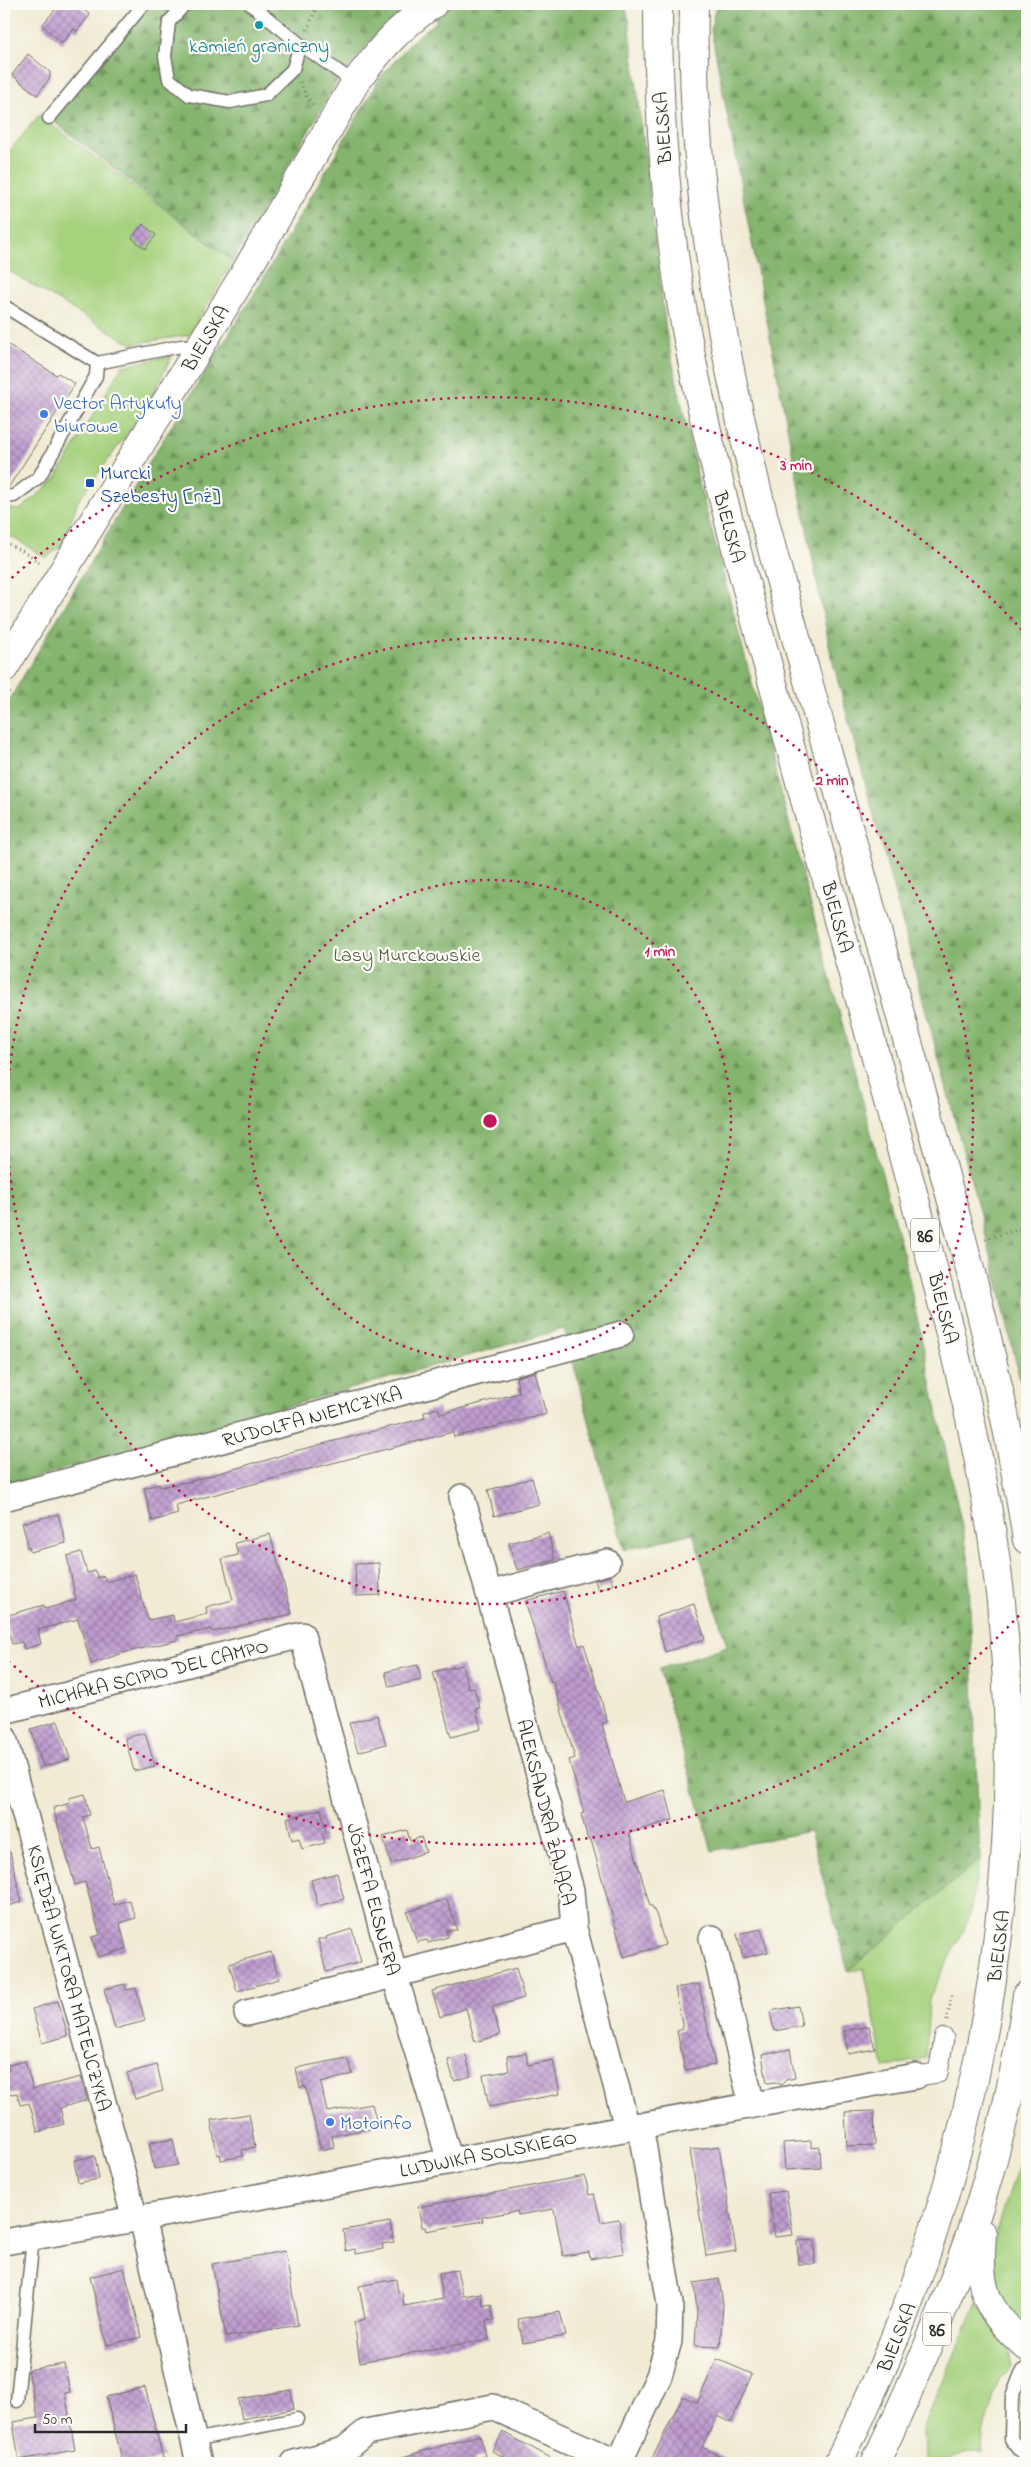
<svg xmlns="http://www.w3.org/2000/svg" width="1031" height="2467" viewBox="0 0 1031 2467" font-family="'Indie Flower',sans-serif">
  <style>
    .green { fill: #a6d27e; stroke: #687e54 }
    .forest { fill: url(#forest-firs); stroke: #58704c }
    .building { fill: url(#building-cross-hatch) }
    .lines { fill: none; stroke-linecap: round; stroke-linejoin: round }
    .service-casing { stroke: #706e66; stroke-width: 15 }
    .pedestrian-casing { stroke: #706e66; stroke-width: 21 }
    .minor-casing { stroke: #706e66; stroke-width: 28 }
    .tertiary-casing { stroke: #706e66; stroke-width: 30 }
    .primary-casing { stroke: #706e66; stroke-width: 30 }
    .path { stroke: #706e66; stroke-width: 3; stroke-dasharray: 1 4; stroke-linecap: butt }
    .service { stroke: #fff; stroke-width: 12 }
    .pedestrian { stroke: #fff; stroke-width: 19 }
    .minor { stroke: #fff; stroke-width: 25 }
    .tertiary { stroke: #fff; stroke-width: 28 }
    .primary { stroke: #fff; stroke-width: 28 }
    .ring { fill: none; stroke: #c2185b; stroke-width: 2.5; stroke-dasharray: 2.5 5 }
    .culture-dot { fill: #0f9aa8; stroke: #fdfcf7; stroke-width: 2 }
    .shop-dot { fill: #3f7fe0; stroke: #fdfcf7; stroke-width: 2 }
    .transit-dot { fill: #1a4fb4; stroke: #fdfcf7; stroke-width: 2 }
    .labels { text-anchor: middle; stroke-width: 4.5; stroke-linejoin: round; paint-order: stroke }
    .shield { fill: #fdfcf7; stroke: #6a6a68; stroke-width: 1 }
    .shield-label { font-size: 19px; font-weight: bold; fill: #2b2b2b }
    .culture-label { font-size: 20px; fill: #0d838f; stroke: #fdfcf7 }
    .street-label { font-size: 20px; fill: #2b2b2b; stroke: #fdfcf7 }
    .shop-label { font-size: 20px; fill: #366cbe; stroke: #fdfcf7; text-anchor: start }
    .transit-label { font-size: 20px; fill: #164399; stroke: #fdfcf7; text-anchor: start }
    .park-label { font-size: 20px; fill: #505d44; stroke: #fdfcf7 }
    .centre { fill: #c2185b; stroke: #fdfcf7; stroke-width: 2.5 }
    .ring-label { font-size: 15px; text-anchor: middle; font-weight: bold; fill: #c2185b; stroke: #fdfcf7; stroke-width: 4.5; stroke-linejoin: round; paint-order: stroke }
  </style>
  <defs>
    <pattern id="forest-firs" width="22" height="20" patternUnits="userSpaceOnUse" patternTransform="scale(1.25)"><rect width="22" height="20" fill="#84b46d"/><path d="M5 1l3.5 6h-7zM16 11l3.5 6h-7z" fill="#6c935a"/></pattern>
    <pattern id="building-cross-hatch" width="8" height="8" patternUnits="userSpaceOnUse" patternTransform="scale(1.25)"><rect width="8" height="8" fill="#bf9ccf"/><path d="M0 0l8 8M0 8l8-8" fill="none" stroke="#9b7fa8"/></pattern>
  </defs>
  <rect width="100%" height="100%" fill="#fdfcf7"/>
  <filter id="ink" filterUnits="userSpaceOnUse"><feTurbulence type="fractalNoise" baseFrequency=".02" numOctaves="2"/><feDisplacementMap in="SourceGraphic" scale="10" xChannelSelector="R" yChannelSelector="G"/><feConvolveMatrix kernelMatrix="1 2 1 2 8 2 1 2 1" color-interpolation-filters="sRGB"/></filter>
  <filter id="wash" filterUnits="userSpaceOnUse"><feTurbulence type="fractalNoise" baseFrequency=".0096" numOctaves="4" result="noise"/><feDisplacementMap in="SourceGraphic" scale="20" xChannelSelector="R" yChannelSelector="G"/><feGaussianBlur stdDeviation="1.12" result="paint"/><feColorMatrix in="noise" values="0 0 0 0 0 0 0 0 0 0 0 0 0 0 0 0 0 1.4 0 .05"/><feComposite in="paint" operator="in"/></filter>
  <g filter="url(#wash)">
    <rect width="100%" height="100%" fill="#f1ebd4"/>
    <path class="green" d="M39,115L233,261L189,335L131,344L4,268V158Z
      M172,356L146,408L78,501L62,545L46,558L4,532V508L20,510L55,480L122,366Z
      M980,1859L969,1918L929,1998L926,2058L884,2068L864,1969L848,1971Z
      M1026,2142H1027V2337L998,2301L991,2249Z
      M977,2303L1009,2346L1011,2367L998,2381L983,2434L982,2453H963L937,2463H924L923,2427Z
      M1027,2387V2418C1019,2407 1018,2398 1027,2387Z"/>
    <path class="forest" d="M144,4H412L378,32L337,82L233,261L49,118Z
      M422,4H625L629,20L666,332L698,479L904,1257L968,1554L980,1859L848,1971L810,1831L712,1851L659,1669L727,1646L693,1533L624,1550L564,1329L4,1486V709L153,456L257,289L380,78L412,41L437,21Z
      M716,4H1027V1410L993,1263L831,655L711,30Z"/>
    <g id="blocks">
      <path class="building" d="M60,4H77L90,15L77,31L74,29L62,43L42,25Z
        M28,54L50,72V78L37,95L12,75Z
        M143,224L156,235L145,249L132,238Z
        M4,342L56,375L58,373L75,384L8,488L4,489Z
        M535,1372L546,1414L454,1437L453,1432L290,1474L176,1505L178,1514L152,1521L144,1488L159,1484L160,1487L192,1481L254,1463L261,1462L291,1452L425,1418L424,1412L438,1408L440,1414L519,1393L516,1377Z
        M532,1478L539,1504L494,1516L488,1490Z
        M58,1514L66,1543L30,1552L29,1547H26L27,1541L22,1523Z
        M548,1533L555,1560L517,1570L509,1543Z
        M270,1534L292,1614L212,1632L211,1629L178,1636V1640L123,1653L91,1664L78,1619L38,1630L41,1644L24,1649L22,1642L12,1644L5,1616L44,1605L45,1609L76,1600L67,1556L81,1552L87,1573L95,1571L98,1578L104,1576L106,1582L135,1574L148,1620L173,1615L174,1622L207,1614L206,1607L233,1600L222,1559L238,1555L235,1543Z
        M379,1563L380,1595L356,1596L355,1564Z
        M610,1576L613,1585L598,1590L595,1580Z
        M563,1591L579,1646L584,1644L600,1695L607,1722L602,1724L624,1802L665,1790L673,1820L629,1833L650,1906H652L657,1917L665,1945L624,1957L591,1840H588L581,1814L584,1813L569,1760L575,1758L553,1681L551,1682L525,1601Z
        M694,1604L705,1639L665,1652L656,1617Z
        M418,1665L421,1680L389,1687L385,1672Z
        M462,1665L469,1689L474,1688L480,1708L476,1709L481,1729L451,1737L433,1672Z
        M377,1715L386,1744L358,1752L349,1723Z
        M58,1721L70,1759L43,1767L31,1729Z
        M145,1733L155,1766L134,1771L125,1738Z
        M85,1794L90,1815L83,1817L92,1849L99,1847L114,1905L129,1900L136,1918L120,1923L126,1949L98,1957L92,1937L100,1935L85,1882L75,1885L53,1808L70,1803L69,1798Z
        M321,1809L326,1832L322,1833L325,1843L302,1849L299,1838L292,1840L287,1818Z
        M407,1830L410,1841L421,1837L426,1852L391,1864L383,1837Z
        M10,1852L22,1902L4,1907V1853Z
        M337,1873L344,1899L318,1906L311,1880Z
        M447,1899L457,1930H446L448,1937L428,1943L427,1940L417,1942L407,1912Z
        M352,1929L361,1962L326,1972L318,1939H327L326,1937Z
        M761,1929L768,1952L743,1958L737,1934Z
        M271,1952L279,1979L237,1991L229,1964Z
        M516,1968L524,1998L492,2007L500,2035L475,2042L466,2008L440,2017L432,1991Z
        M125,1984L126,1990L136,1988L145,2021L115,2029L104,1989Z
        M699,1984L715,2065L685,2070L677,2031L683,2029L675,1988Z
        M58,2001L68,2036L42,2043L32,2009Z
        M798,2006L802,2026L774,2031L770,2011Z
        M869,2026L875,2049L848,2054L844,2031Z
        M790,2049L795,2078L786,2080L781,2085L776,2082L767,2083L762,2055Z
        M526,2053L528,2065L553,2060L560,2094L489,2107L483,2075L509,2071L507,2056Z
        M466,2055L471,2076L454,2081L448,2060Z
        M347,2058L353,2074L321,2083L327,2112L372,2104L376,2119L372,2120L373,2128L332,2136L334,2147L321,2150L305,2086L300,2088L296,2068Z
        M25,2061L33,2089L81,2077L87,2100L60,2108L64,2124L38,2132L29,2103L20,2105L17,2093L4,2096V2072L9,2071L8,2065Z
        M157,2065L163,2091L135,2099L127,2073Z
        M874,2111L875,2145L847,2146L845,2112Z
        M249,2114L255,2147L242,2150L243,2156L221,2160L220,2154L217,2155L211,2120Z
        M173,2139L178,2165L154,2169L149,2143Z
        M811,2141V2148L820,2147L821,2168L785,2170L783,2143Z
        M719,2146L736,2251L706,2256L690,2150Z
        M95,2156L99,2179L78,2183L74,2160Z
        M585,2176L589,2195L594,2194L601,2222L619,2219L624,2253L590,2259L589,2252L563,2256L554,2209L518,2215L517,2211L482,2217L483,2221L426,2231L425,2227H422L418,2207Z
        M786,2191L793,2235L775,2237L768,2193Z
        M390,2222L394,2242L382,2244L383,2249L356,2254L355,2249L346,2251L343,2230Z
        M814,2240L815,2264H798L797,2241Z
        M285,2251L298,2325L226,2337L212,2264Z
        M124,2268L142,2337L107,2345L90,2277Z
        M457,2270L463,2296L481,2293L483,2306L491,2304L494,2320L486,2321L489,2339L360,2362L354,2322L365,2319L359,2286L396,2279L398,2293L402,2292L404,2306L443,2299L439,2273Z
        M719,2279L723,2305L720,2347L695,2346L697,2311L694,2283Z
        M560,2312L566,2336L523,2343L518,2319Z
        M717,2359L752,2374L731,2423L717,2416L702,2447L734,2463H650L683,2396L697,2403Z
        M64,2364L70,2392L65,2393L75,2450L19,2460L13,2422L38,2418L28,2370Z
        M145,2387L163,2458L143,2463H123L106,2397Z
        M291,2390L294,2409L242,2419L238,2399Z
        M503,2432L560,2463H515L492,2451Z
        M480,2435L485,2456L474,2459L475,2463H400L399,2458Z"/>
    </g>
  </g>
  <g filter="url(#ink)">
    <use href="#blocks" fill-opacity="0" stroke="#706e66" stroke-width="1"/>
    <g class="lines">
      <defs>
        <path id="service" d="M185,4L169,22L165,56L169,79L189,95L230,102L266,95L293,69L300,44
          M250,4L300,44L355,83
          M49,118L144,4
          M4,306L97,363L181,346L200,345
          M4,497L14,496L39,477L96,376L97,363
          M1027,2368L1022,2371L1012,2397L1011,2439L1027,2459
          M17,2401L33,2237
          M194,2440L297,2419"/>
        <path id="pedestrian" d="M916,2076L938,2073L944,2038"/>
        <path id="minor" d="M462,1497L571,1890L574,1928L627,2127
          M4,1498L621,1334
          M489,1594L607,1562
          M4,1711L302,1635L394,1973L450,2161
          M4,1738L135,2219
          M712,1938L752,2105
          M247,2013L574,1928
          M142,2218L199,2463
          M4,2242C309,2190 612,2129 916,2076
          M294,2463L344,2450L366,2432L493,2407L618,2463
          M619,2463L659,2376L669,2341L670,2304L640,2125"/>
        <path id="tertiary" d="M4,668L246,271L355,83"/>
        <path id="primary" d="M658,4C658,105 665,207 682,307C705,441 742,572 778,702C820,853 862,1004 903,1156C943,1303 984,1450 1001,1602C1031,1898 972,2199 838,2463
          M694,4C688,239 747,464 810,688C842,803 873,918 905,1032C952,1200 1001,1368 1027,1540
          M355,83C381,48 397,29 433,4
          M982,2234C978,2291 984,2308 1027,2347
          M875,2463C947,2315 1005,2160 1027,1995"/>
      </defs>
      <use href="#service" class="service-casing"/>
      <use href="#pedestrian" class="pedestrian-casing"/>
      <use href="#minor" class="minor-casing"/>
      <use href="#tertiary" class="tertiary-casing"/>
      <use href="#primary" class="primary-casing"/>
      <path class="path" d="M307,30L318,4
        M300,82L306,96L315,107
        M4,542L30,555L41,565
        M4,701L10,691
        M985,1239L1027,1227
        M947,2021L952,1995
        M4,2294L12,2293"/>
      <use href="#service" class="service"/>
      <use href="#pedestrian" class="pedestrian"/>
      <use href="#minor" class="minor"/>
      <use href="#tertiary" class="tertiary"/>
      <use href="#primary" class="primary"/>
    </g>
  </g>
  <g class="ring">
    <circle cx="490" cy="1121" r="241"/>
    <circle cx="490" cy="1121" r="483"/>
    <path d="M1024 1610A724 724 0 0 1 6 1659M6 583A724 724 0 0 1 1024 632"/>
  </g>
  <circle class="culture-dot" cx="259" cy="25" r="5"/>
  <g class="shop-dot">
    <circle cx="44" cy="414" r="5"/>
    <circle cx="330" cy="2122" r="5"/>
  </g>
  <rect class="transit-dot" x="85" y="478" width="10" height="10" rx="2.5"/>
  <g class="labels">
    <g class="shield">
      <rect x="911" y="1218.5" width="28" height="33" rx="4"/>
      <rect x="923" y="2312.5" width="28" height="33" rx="4"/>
    </g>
    <g class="shield-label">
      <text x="925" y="1242">86</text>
      <text x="937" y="2336">86</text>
    </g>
    <g class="culture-label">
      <text x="259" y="52">kamień graniczny</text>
    </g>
    <g class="street-label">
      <text transform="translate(662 128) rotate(-94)" y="7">BIELSKA</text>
      <text transform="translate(205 338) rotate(-59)" y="7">BIELSKA</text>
      <text transform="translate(730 527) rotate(75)" y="7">BIELSKA</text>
      <text transform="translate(838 917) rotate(75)" y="7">BIELSKA</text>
      <text transform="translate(944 1308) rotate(76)" y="7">BIELSKA</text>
      <text transform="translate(312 1416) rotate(-15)" y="7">RUDOLFA NIEMCZYKA</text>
      <text transform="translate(153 1673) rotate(-14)" y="7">MICHAŁA SCIPIO DEL CAMPO</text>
      <text transform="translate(547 1812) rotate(76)" y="7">ALEKSANDRA ZAJĄCA</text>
      <text transform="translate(374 1899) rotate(75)" y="7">JÓZEFA ELSNERA</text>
      <text transform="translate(998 1946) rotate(-83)" y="7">BIELSKA</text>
      <text transform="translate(70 1978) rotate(75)" y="7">KSIĘDZA WIKTORA MATEJCZYKA</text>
      <text transform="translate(488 2153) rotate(-11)" y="7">LUDWIKA SOLSKIEGO</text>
      <text transform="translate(896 2337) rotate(-68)" y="7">BIELSKA</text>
    </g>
    <g class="shop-label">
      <text x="54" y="409">Vector Artykuły<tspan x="54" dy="23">biurowe</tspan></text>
      <text x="340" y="2129">Motoinfo</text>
    </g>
    <g class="transit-label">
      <text x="100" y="479">Murcki<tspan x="100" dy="23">Szebesty [nż]</tspan></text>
    </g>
    <g class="park-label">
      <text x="407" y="961">Lasy Murckowskie</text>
    </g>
  </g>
  <circle cx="490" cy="1121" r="8" class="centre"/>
  <g class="ring-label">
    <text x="796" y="470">3 min</text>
    <text x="832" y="785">2 min</text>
    <text x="660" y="956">1 min</text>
  </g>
  <rect width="1031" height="2467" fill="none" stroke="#fdfcf7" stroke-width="20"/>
  <path d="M35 2424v8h151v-8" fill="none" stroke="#2b2b2b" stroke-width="2.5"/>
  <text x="42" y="2424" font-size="15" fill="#2b2b2b" stroke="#fdfcf7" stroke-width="4" paint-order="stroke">50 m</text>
</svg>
